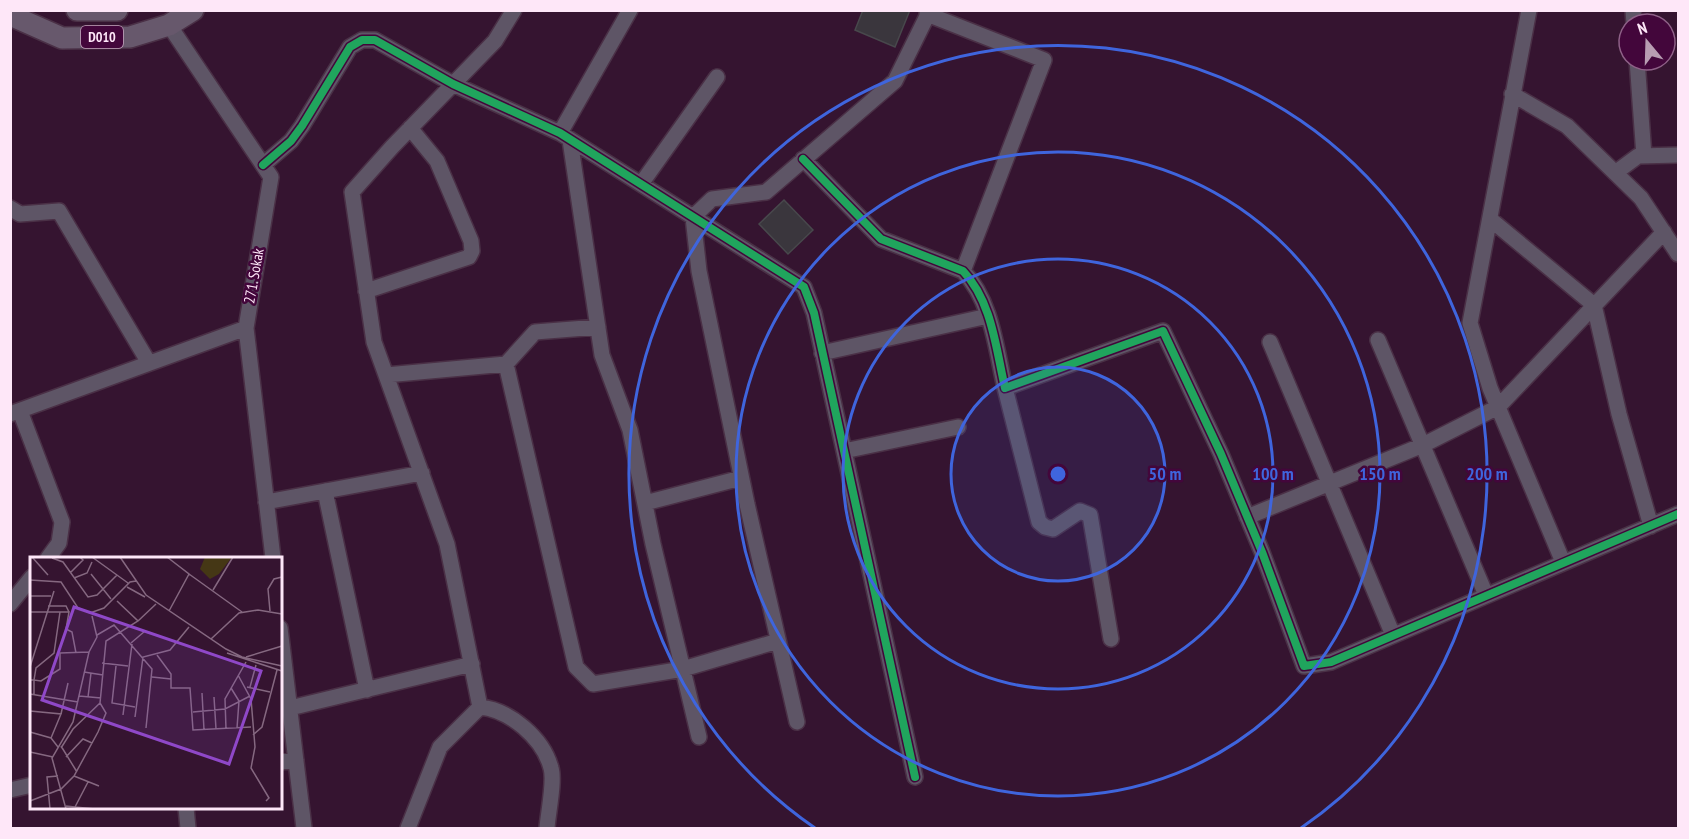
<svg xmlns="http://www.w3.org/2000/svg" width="1689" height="839" viewBox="0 0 1689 839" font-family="'PT Sans Narrow',sans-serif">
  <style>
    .building { fill: #3a363d; stroke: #48484c; stroke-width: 1.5 }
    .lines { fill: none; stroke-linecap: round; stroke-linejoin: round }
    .minor-casing { stroke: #4a3046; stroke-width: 18 }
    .highway-casing { stroke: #4a3046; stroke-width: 24 }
    .minor { stroke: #5e5566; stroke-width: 15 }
    .highway { stroke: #67586c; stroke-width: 21 }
    .cycleway-casing { stroke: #43063b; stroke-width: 11 }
    .cycleway { stroke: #20a55d; stroke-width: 8 }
    .ring { fill: none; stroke: #3f65dd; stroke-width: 3 }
    .labels { text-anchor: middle; stroke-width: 5; stroke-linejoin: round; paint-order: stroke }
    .shield { fill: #43063b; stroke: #c6a4bf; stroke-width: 1.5 }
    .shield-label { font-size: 14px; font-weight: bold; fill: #fee7f8 }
    .street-label { font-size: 15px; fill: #fee7f8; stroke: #43063b }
    .inset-road { fill: none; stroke: #856880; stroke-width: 1.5 }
    .view { fill: #8f48c8; fill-opacity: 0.15; stroke: #8f48c8; stroke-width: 3 }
    .inset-edge { fill: none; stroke: #fee7f8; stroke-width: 3 }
    .centre { fill: #3f65dd; stroke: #43063b; stroke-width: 3 }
    .ring-label { font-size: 18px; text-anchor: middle; font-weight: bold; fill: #3f65dd; stroke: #43063b; stroke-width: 5; stroke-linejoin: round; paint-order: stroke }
  </style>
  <rect width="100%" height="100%" fill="#351430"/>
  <path class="building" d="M863,10H910L895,47L855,30Z
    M784,200L813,230L788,254L759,224Z"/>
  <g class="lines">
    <defs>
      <path id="minor" d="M514,10L495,41L392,147L352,192L374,342L447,544L480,707C510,710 543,738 551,768C555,781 548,813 547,828
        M1529,10L1470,323L1490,388L1563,562
        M1633,10L1634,24
        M927,14L1044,60L963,271
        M169,25L271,177L246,328L273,558
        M1637,60L1644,156
        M1512,94L1567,126L1641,198L1678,254
        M560,133L630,10
        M570,140L602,355L630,430L653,544L699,737
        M803,159L881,239L963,271C992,301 996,349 1005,388L1163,331L1221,454L1262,552L1304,666L1331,662L1678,514
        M263,165L291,141L302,126L350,47L362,40H375L453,84L560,133L804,287L814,313L915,777
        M1615,173L1638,156L1678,155
        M641,184L717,77
        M10,208L20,214L59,211L149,363
        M1490,219L1594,305L1619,414L1651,526
        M366,291L469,257L472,251L471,241L437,161L410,128
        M1378,340L1486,595
        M1270,342L1393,635
        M822,353L988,316
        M506,364L576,667L593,684L683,669L778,641
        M386,375L506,364L535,332L598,327
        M1005,388L1039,522L1045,527L1053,529L1080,511L1090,515L1111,639
        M20,411L62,522L59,543L48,558
        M10,414L246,328
        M844,451L958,427
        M325,491L367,690
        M266,502L422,473
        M645,503L741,478
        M1247,517L1423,445L1498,407L1664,232
        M10,604L32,577
        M280,628L304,828
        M290,708L472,664
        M797,722L747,504L699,271L693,217L712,199L766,192L895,81L930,10
        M280,762L296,760
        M10,790L32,785
        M186,808L188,828
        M408,828L440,747L480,707"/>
      <path id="highway" d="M77,10H117
        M10,15L62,38L130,37L169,25L193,10"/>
    </defs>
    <use href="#minor" class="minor-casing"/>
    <use href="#highway" class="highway-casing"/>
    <use href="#minor" class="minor"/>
    <use href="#highway" class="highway"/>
    <defs>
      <path id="cycleway" d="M803,159L881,239L963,271C992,301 996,349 1005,388L1163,331L1221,454L1262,552L1304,666L1331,662L1678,514
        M263,165L291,141L302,126L350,47L362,40H375L453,84L560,133L804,287L814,313L915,777"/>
    </defs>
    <use href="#cycleway" class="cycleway-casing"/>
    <use href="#cycleway" class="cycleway"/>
  </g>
  <circle cx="1058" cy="474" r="107" fill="#3f65dd" fill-opacity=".12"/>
  <g class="ring">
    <circle cx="1058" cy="474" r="107"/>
    <circle cx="1058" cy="474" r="215"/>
    <circle cx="1058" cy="474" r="322"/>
    <path d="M815 828A429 429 0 1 1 1301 828"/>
  </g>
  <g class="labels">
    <rect class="shield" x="81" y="26" width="42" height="22" rx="4.5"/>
    <g class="shield-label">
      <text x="102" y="42">D010</text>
    </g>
    <g class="street-label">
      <text transform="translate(254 276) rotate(-80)" y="5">271. Sokak</text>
    </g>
  </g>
  <g transform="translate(30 557)">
    <rect width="252" height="252" fill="#351430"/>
    <path d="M175,0H202L189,17L180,22L170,12Z" fill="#453715"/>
    <path class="inset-road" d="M2,0L18,18M62,0L98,26M90,0L116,38L196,92L212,100L252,109M137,0L159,17L139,54M22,1L33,5L58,40L67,38L87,18M40,16L53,3L50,0M61,17L81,42M159,17L212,55M44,21L57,16L62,5M0,23L31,25L48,51L60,56L74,51L100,25L106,24M97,30L115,40M183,33L203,0M0,39H21M18,49H36L39,55M240,54L238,32L244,22L252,20M0,55H39L36,72L42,75L46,96M108,64L126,47M67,78L84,68L122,112L116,171M181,82L209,56L228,53L252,57M101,86L115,74M30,96L59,95M197,96L252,114M127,98L141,117V131H160L163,173L221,170M216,100L252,89M72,106L98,109M86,109L82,146L105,150M0,110L24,34M54,115L73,118M208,118L221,142L225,190L221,211L239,241L236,244M122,120L141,122M0,123H4L6,111L24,96L30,55M217,130L240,135M220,130L226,108M201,131L209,144L207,171M172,136L174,173M0,137L48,145M4,137V123L11,124L30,112V96M49,139L71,141M58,140L61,116M184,140L186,172M0,154L31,157L21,181M163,155L195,152L220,139M31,157L38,126M93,158L102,87M105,160L113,100L140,93L159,70M196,172L195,142L216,105M0,175L21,181L28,190M223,178L232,170L247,113M31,189L47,215M31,191L43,172L70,146M0,195L23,200M36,200L53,182L62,186M44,219L69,229M0,244L31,232L44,219L68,175L76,156L70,146L76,84L108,64L87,44M36,249L45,250L58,225M45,250L65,252M20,252L17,220L28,219M36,252L22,201L43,165L59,95L67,80L62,59"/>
    <path class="view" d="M44,50L231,114L199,207L12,143Z"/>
    <rect width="252" height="252" class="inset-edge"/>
  </g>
  <circle cx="1058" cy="474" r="9" class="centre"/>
  <g class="ring-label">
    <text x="1165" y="480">50 m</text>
    <text x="1273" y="480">100 m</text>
    <text x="1380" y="480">150 m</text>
    <text x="1487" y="480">200 m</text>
  </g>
  <rect width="1689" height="839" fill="none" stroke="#fee7f8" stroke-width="24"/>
  <g transform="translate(1647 42) rotate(341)"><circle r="28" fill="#43063b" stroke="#8e6087" stroke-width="1.5"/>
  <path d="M0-4.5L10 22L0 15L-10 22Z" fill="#b89db2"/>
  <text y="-9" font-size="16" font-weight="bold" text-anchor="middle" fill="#fee7f8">N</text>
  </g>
</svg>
